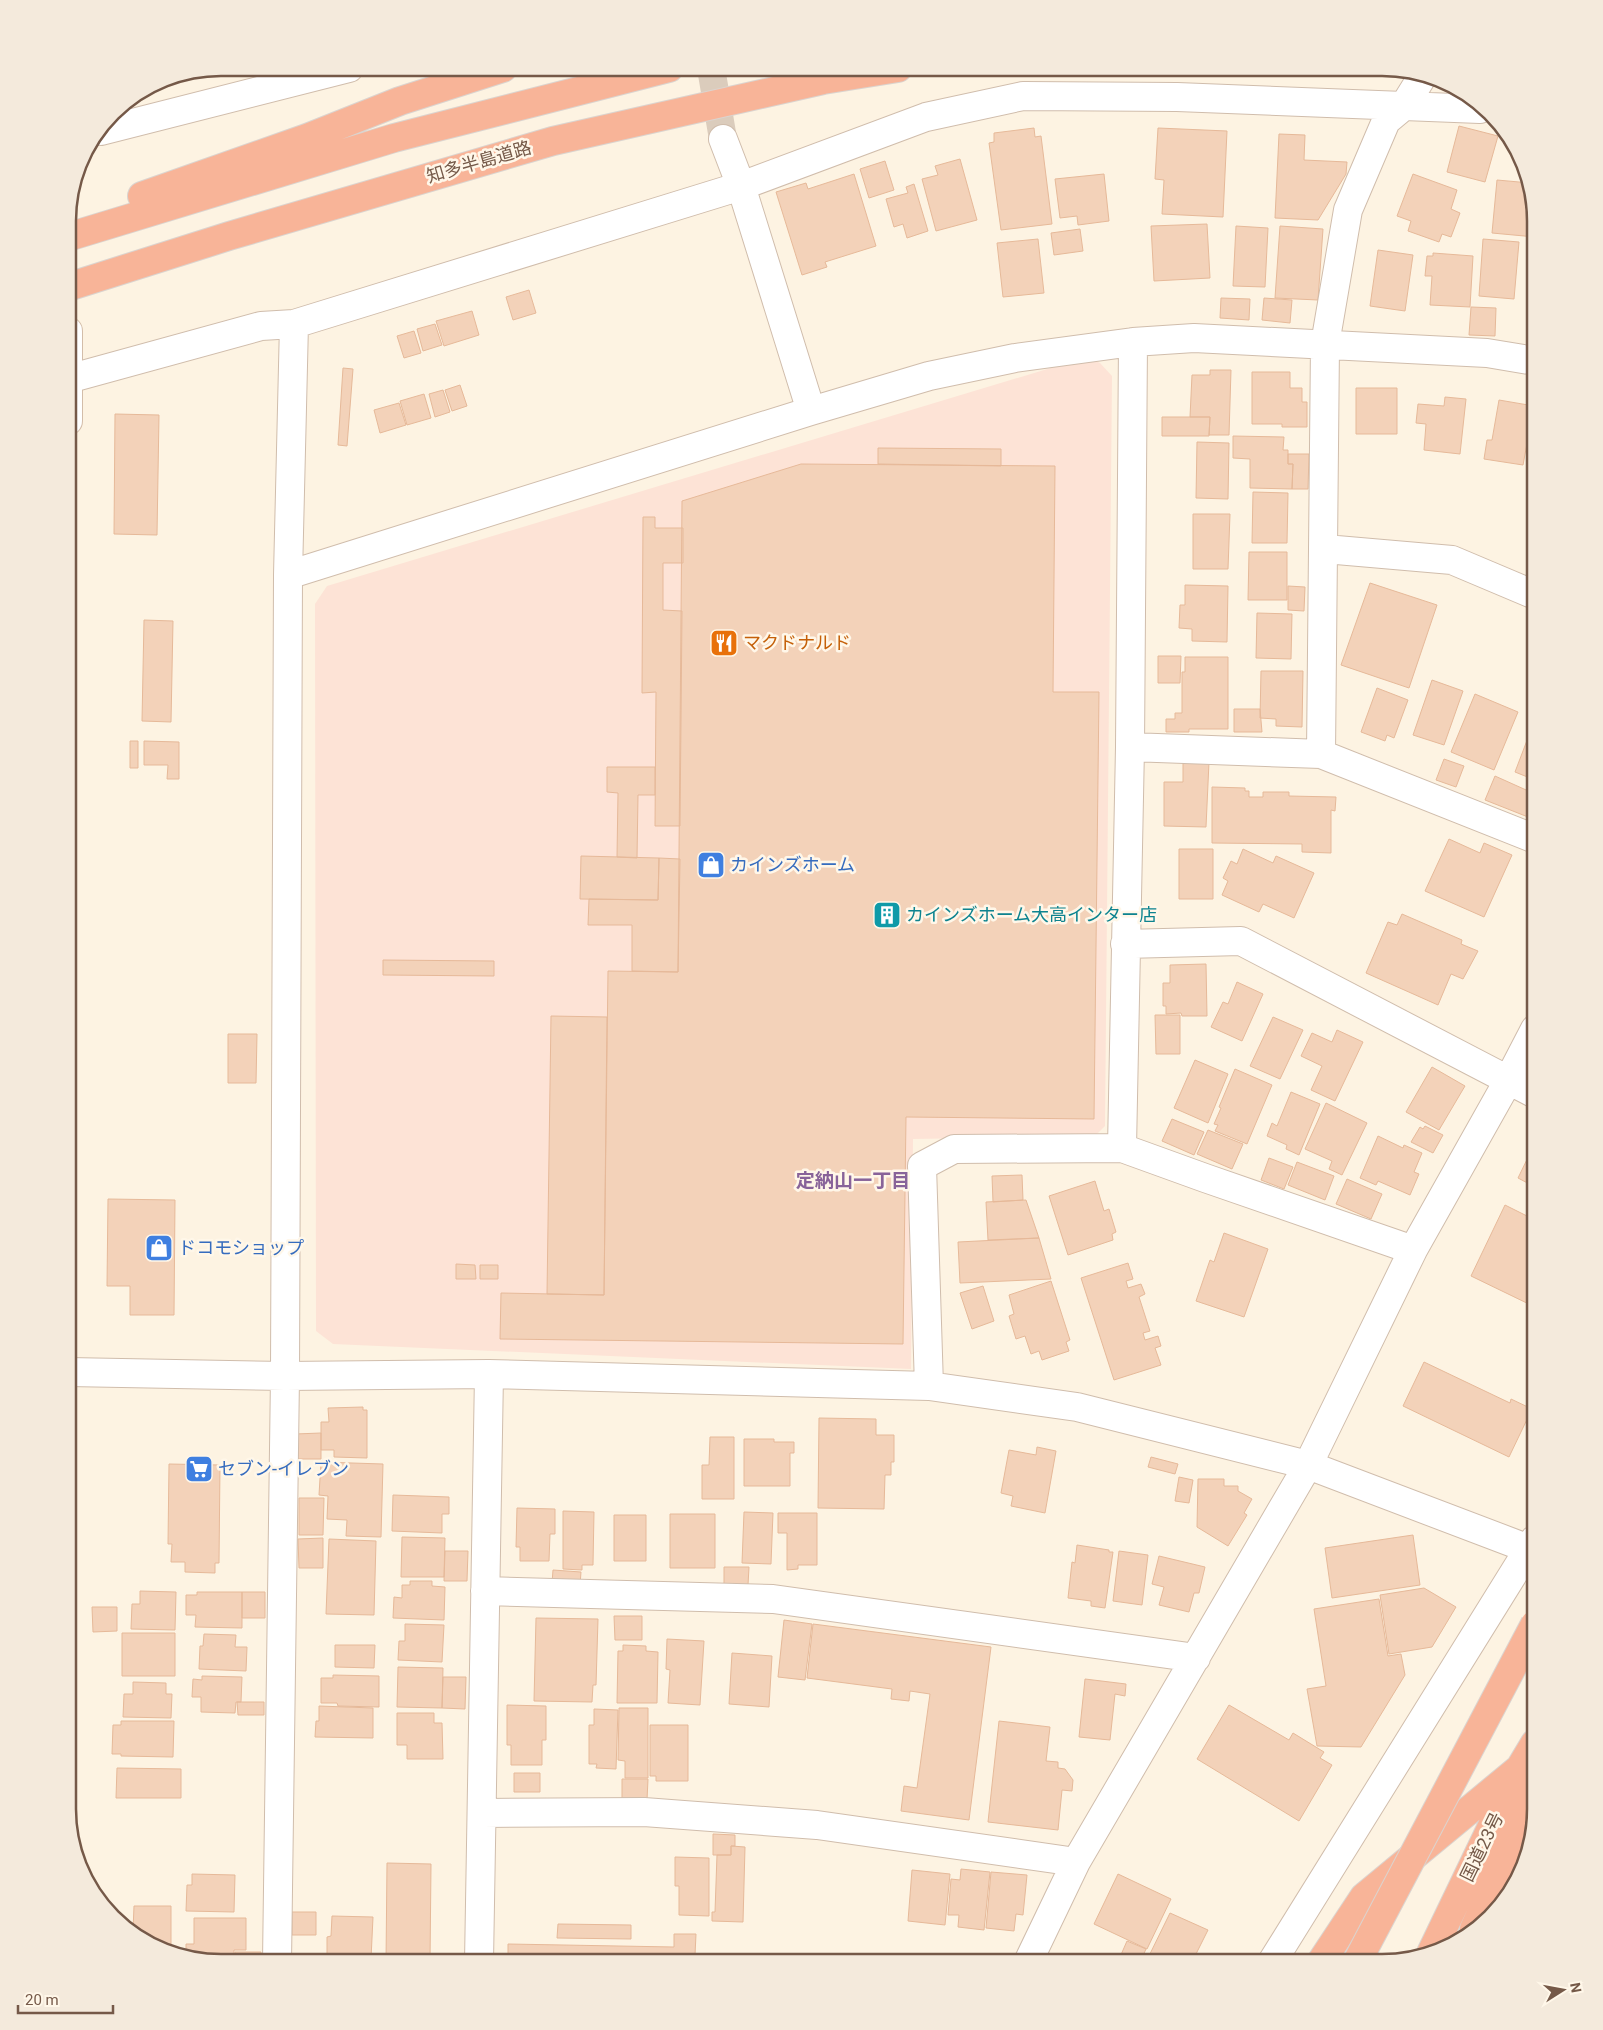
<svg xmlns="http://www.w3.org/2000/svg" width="1603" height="2030" viewBox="0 0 1603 2030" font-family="Roboto,'Noto Sans JP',sans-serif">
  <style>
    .commercial { fill: #fde3d6 }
    .building { fill: #f3d2b9; stroke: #e6b999 }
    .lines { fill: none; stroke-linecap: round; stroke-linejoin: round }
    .street-tunnel { stroke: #dbccbc; stroke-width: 28; stroke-dasharray: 28 14; stroke-linecap: butt }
    .street-casing { stroke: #d0bdac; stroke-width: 30 }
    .secondary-casing { stroke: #d3bda9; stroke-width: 30 }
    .highway-casing { stroke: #dbd4cf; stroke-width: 30 }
    .street { stroke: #fff; stroke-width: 28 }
    .secondary { stroke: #fff; stroke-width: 28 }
    .highway { stroke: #f8b498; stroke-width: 28 }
    .highway-bridge-casing { stroke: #dbd4cf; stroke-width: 30; stroke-linecap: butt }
    .highway-bridge { stroke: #f8b498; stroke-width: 28 }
    .labels { text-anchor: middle; stroke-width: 5; stroke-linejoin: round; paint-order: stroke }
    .street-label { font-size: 18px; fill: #755948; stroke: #fff7e9 }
    .food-label { font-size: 18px; fill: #c56008; stroke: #fff7e9; text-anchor: start }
    .shop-label { font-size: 18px; fill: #366cbe; stroke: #fff7e9; text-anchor: start }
    .culture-label { font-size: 18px; fill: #0d838f; stroke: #fff7e9; text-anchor: start }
    .neighbourhood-label { font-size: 19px; font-weight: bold; fill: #886399; stroke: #fff7e9 }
    .rim { fill: none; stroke: #755948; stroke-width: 2.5 }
  </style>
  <rect width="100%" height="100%" fill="#fdf3e2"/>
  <path class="commercial" d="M1087,357L1100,363L1112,376L1105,1126L1095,1136L913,1139L911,1369L333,1344L316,1331L315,604L327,586Z"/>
  <path class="building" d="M1459,126L1498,136L1485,182L1447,172Z
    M1034,128L1035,137L1041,136L1052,224L1001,230L989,143L994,142V133Z
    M1158,128L1227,131L1223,217L1162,214L1164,180L1155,179Z
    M1279,134L1305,135L1304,160L1347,162L1346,174L1318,220L1275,218Z
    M960,159L977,220L936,231L922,179L938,175L935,166Z
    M885,161L894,190L869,198L860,169Z
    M854,174L876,246L825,262L827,267L802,275L776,192L806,183L808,189Z
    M1104,174L1109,221L1078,225L1077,216L1060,218L1055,179Z
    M1413,174L1457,190L1451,209L1460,213L1451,237L1442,234L1439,242L1408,231L1411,221L1397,216Z
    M1497,180L1530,183L1536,221L1535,237L1492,233Z
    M914,184L928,231L907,238L903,224L894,227L886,199L908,193L906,187Z
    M1207,224L1210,278L1154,281L1151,226Z
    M1236,226L1268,228L1265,287L1233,286Z
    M1280,226L1323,229L1318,300L1275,298Z
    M1080,229L1083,251L1054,255L1051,233Z
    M1038,239L1044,293L1003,297L997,243Z
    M1483,239L1519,242L1514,299L1479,296Z
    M1378,250L1413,255L1405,311L1370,306Z
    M1433,253L1473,256L1470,307L1430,305L1432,276H1425L1427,256H1433Z
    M529,290L536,313L513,320L506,297Z
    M1221,298L1250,299L1249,320L1220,318Z
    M1264,298L1292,300L1290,323L1262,320Z
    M1471,307L1496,308L1495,336L1469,335Z
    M472,311L479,335L444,346L436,321Z
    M435,324L442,345L423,351L417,329Z
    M414,331L421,353L404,358L397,336Z
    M343,368L353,369L347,446L338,445Z
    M1210,370H1231L1229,435H1209L1210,417H1190L1192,375H1210Z
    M1252,372H1290V388H1302V402H1307V427H1282V424H1252Z
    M460,385L467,406L452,411L445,390Z
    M1356,388H1397V434H1356Z
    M443,390L450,412L435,417L429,394Z
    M424,394L431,418L407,425L400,401Z
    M1445,397L1466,399L1460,454L1424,450L1426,424L1416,423L1418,404L1444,406Z
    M1499,400L1534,406L1523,465L1484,459L1487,440H1492Z
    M399,403L406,425L380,433L374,410Z
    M115,414L159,415L157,535L114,534Z
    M1162,417H1210L1209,436H1162Z
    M1233,436L1284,437L1283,450H1288V464H1293L1292,489L1250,488V459L1233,458Z
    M1197,442L1229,443L1228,499L1196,498Z
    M878,448L1001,449V466L878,464Z
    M1288,454H1309L1308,489H1292L1293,464H1288Z
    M801,464L1055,466L1053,692H1099L1094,1119L906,1117L903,1344L500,1339L501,1293L604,1295L608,971L678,972L682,501Z
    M1253,492L1288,493L1287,543H1252Z
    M1193,514H1230L1228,569H1193Z
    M643,517H655V528H683V563H663V610L682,611L680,826H655L656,692L642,693Z
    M1249,552H1287V600H1248Z
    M1370,583L1437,605L1409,688L1341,665Z
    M1185,585L1228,586L1227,642L1192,641V629L1179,628L1180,605H1185Z
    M1288,586L1305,587L1304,611L1288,610Z
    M1257,613L1292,614L1291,659L1256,658Z
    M144,620L173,621L171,722L142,721Z
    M1158,656H1181L1180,683H1158Z
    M1185,657H1228V729H1189V732H1166V719H1175V713H1182V672H1185Z
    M1261,671H1303L1302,727L1276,726V719L1260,718Z
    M1432,680L1463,691L1444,745L1413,735Z
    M1377,688L1408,700L1394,738L1387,735L1385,741L1361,732Z
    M1475,694L1518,712L1494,770L1451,752Z
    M1234,709H1260L1262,732H1234Z
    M1534,722L1535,723V780L1515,772Z
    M130,741H138V768H130Z
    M144,741L179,742V779H167L168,765H144Z
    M1444,759L1464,766L1456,787L1436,780Z
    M1183,762H1209L1206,827L1164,826V782H1183Z
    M607,767H655V795H638L637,858L617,857L618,793L607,792Z
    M1495,776L1535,794V799L1528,817L1485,800Z
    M1212,787L1245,788V791H1249V797H1263V792H1289V796L1336,797L1335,811L1331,810V853L1302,852V844L1212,843Z
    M1449,839L1480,853L1484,843L1512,855L1484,917L1425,891Z
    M1179,849H1213V899H1179Z
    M1243,849L1273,863L1276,856L1314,873L1294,918L1263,904L1259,912L1222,895L1228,881L1223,878L1231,861L1237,864Z
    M581,856L659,858L658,900L580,899Z
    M659,858L680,859L678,972L632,971V925H588L589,899L658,900Z
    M1402,914L1462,940L1461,944L1478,951L1463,979L1451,974L1438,1005L1366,973L1388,922L1397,925Z
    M383,960L494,961V976L383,975Z
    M1206,964L1207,1016H1182L1181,1013L1166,1014V1006H1163V983H1170V965Z
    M1237,982L1263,994L1242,1041L1211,1027L1223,1002L1228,1004Z
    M1155,1015H1180V1054H1156Z
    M551,1016L607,1017L604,1295L547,1294Z
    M1273,1017L1303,1030L1280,1079L1250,1066Z
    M1337,1030L1363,1042L1335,1101L1311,1090L1322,1066L1301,1056L1312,1033L1332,1042Z
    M228,1034H257L256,1083H228Z
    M1195,1060L1228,1074L1208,1123L1174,1108Z
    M1432,1067L1465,1086L1439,1130L1406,1112Z
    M1235,1069L1272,1085L1247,1144L1215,1131L1218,1125L1214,1124L1221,1108L1219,1107Z
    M1291,1092L1320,1104L1299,1155L1286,1149L1287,1145L1267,1136L1272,1123L1277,1126Z
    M1326,1103L1367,1123L1342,1175L1329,1169L1332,1161L1305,1149Z
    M1172,1119L1204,1132L1194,1155L1162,1141Z
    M1425,1126L1443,1135L1433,1153L1411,1142L1420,1127L1423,1129Z
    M1208,1130L1243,1144L1232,1169L1197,1154Z
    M1378,1136L1403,1148L1404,1145L1422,1153L1414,1172L1419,1174L1410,1195L1378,1181L1376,1185L1360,1178Z
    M1535,1143V1187L1518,1178Z
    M1269,1158L1293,1167L1284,1189L1261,1180Z
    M1297,1162L1334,1176L1325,1200L1288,1185Z
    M1022,1175L1023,1200L993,1202L992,1176Z
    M1347,1179L1382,1194L1371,1219L1336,1204Z
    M1095,1181L1104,1211L1109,1209L1116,1232L1112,1234L1113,1240L1068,1255L1049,1196Z
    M108,1199L175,1200L174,1315H130V1286H107Z
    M1026,1200L1039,1238L988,1240L986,1202Z
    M1505,1205L1535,1220V1307L1471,1276Z
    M1224,1233L1268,1249L1244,1317L1196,1301L1210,1260L1214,1262Z
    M1039,1238L1051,1279L960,1283L958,1242Z
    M1128,1263L1133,1279L1126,1281L1128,1288L1141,1284L1145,1294L1139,1297L1150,1331L1143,1333L1145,1340L1158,1336L1161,1346L1155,1348L1161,1365L1114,1380L1081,1278Z
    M456,1264L475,1265L476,1279H456Z
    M480,1265H498V1279H480Z
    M1051,1281L1070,1340L1066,1342L1069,1351L1042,1360L1039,1351L1031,1354L1025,1336L1016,1339L1009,1316L1014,1314L1009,1295Z
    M983,1286L994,1321L972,1329L960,1293Z
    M1424,1362L1510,1403L1511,1399L1532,1409L1509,1457L1403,1406Z
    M363,1407V1410H367V1458L334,1457V1450H321V1422H329L328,1408Z
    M819,1418L876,1419V1435H894V1462H891V1475H885L884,1509L818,1508Z
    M321,1433V1459H295V1434Z
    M710,1437H734V1499H702V1465H709Z
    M744,1439H774V1442H794V1453H790V1486H744Z
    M1037,1447L1056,1451L1045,1513L1011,1506L1013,1496L1001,1493L1009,1450L1036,1455Z
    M1151,1457L1178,1464L1175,1474L1148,1467Z
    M321,1462L383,1464L381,1537L346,1536L347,1520L327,1519L328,1496L319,1495Z
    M169,1464L220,1465L219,1563H215V1573L185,1572V1562H171L172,1544H168Z
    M1179,1477L1193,1480L1189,1503L1175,1501Z
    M1198,1479H1224V1486H1238V1491L1252,1499L1244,1513L1247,1515L1228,1546L1197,1527Z
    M393,1495L449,1497V1514H442V1533L392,1531Z
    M299,1498H324L323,1535H299Z
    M517,1508L555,1509V1534H550L549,1561H520V1547H516Z
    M563,1511L594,1512L593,1565H582V1570L563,1569Z
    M744,1512L773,1513L771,1564L742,1563Z
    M778,1513H817V1565H798V1569L787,1570V1533H778Z
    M670,1514H715V1568H670Z
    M614,1515H646V1561H614Z
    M1413,1535L1420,1585L1332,1598L1325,1548Z
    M402,1537L445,1538L444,1577H401Z
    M323,1538V1568H299L298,1539Z
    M329,1539L376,1541L374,1615L326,1614Z
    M1077,1545L1109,1550V1552H1113L1105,1608L1091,1606V1601L1068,1598L1072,1562L1075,1563Z
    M445,1551H468L467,1581H444Z
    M1119,1551L1148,1555L1142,1605L1113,1601Z
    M1159,1556L1205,1567L1199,1593H1194L1189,1612L1159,1605L1164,1587L1152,1584Z
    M724,1567H749L748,1585L724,1584Z
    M553,1570L581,1572L580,1585L552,1583Z
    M410,1581H432V1586L445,1587L444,1620L393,1618L394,1597L402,1598V1585H410Z
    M1424,1588L1456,1607L1432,1647L1389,1654L1380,1595Z
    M140,1591L176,1592L175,1630L131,1629L132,1604H140Z
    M197,1592H242V1628L195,1627L196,1615H186V1595H197Z
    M242,1592H265V1618H242Z
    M1379,1599L1388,1656L1401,1654L1405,1675L1361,1747L1317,1746L1307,1689L1326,1686L1314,1609Z
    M92,1607H117V1631L93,1632Z
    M614,1616H642V1640H615Z
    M536,1618L598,1619L596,1685H593L592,1702L534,1701Z
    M784,1620L812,1624L805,1680L778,1677Z
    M405,1624L444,1625L442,1662L398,1660L399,1641H405Z
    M813,1624L991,1647L969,1820L901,1811L904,1786L917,1788L930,1694L910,1691L909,1701L891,1699L892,1689L807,1678Z
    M122,1633H175V1676H122Z
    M204,1634L236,1635L235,1647H247L246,1671L199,1669L200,1646H203Z
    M667,1639L704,1641L700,1705L668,1703L670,1670L666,1669Z
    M335,1645H375L374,1668L335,1667Z
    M623,1645L646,1646V1651L658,1652L657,1703H617L618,1651H623Z
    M732,1653L772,1656L769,1707L729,1704Z
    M398,1667L443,1668L442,1708L397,1707Z
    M333,1675L379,1676V1707L338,1706L337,1703H321V1678H333Z
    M202,1676L242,1677L241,1702H236L235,1713L201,1712V1697H192L193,1679L202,1680Z
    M443,1677H466L465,1709L442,1708Z
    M1085,1679L1126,1684L1125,1696L1115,1694L1110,1740L1079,1737Z
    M133,1682L166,1683V1694H172L171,1718L123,1717L124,1694H133Z
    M237,1702H264V1715H238Z
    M507,1705L546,1706V1740H542V1765H511V1745H507Z
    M1229,1705L1289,1740L1293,1733L1324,1752L1320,1758L1332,1765L1299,1821L1197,1759Z
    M319,1706L373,1708V1738L315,1737L316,1721H319Z
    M619,1708H648V1778H625V1761L618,1760Z
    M594,1709L618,1710L616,1769L596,1768L597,1764H589V1725H594Z
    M397,1713H434V1723H442L443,1759H407V1745H397Z
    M121,1721H174L173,1757L121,1756V1754H112L113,1725H121Z
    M999,1721L1050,1727L1046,1761L1058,1762V1768L1065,1769L1073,1780L1072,1791L1062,1790L1058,1830L988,1822Z
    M650,1725H688V1781H656V1776H650Z
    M117,1768L181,1769V1798H116Z
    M514,1773H540V1792H514Z
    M622,1779H648L647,1800H622Z
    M713,1834L735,1835V1846H731V1855H713Z
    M731,1846L745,1847L743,1922L712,1921V1912H715L717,1855H731Z
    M675,1857L709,1858V1916L679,1915V1886H675Z
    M387,1863L431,1864L430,1962H386Z
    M961,1869L990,1872L984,1930L958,1927L959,1915H948L951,1879L960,1880Z
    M912,1870L950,1874L945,1925L908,1921Z
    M991,1872L1027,1875L1023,1915L1016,1914L1014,1931L986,1928Z
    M192,1874L235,1875L234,1912L186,1911L187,1885H192Z
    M1118,1874L1171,1899L1147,1949L1094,1924Z
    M134,1906H171V1949L145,1942L133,1931Z
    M292,1912H316V1935H292Z
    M1170,1913L1208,1930L1192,1962H1146Z
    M332,1916L373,1917L371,1959L327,1957V1937L331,1936Z
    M194,1918H246V1950H234V1962H221L186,1953V1944H194Z
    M558,1924L631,1925V1939L557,1938Z
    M674,1934H696L695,1955L686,1954V1962H508V1944L674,1947Z
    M1127,1941L1146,1949L1140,1962H1132L1120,1957Z
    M235,1952H261V1962H235Z"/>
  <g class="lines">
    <path class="street-tunnel" d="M711,68L723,139"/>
    <defs>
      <path id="street" d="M101,131L349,68
        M723,139L741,186L811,411
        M68,379L261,326L294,324L741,186L926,117L1023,96L1177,97L1480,109
        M1325,549L1452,560L1535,595
        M288,575L811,411L929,376L1015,358L1133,342L1194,338L1487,353L1535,361
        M1130,747L1321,754L1535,839
        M1321,754L1325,344L1348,210L1386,121L1404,106L1422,77
        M1125,944L1241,941L1535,1094
        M1122,1148L1130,747L1133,342
        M68,1372L285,1376L489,1374L929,1386L1077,1407L1308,1465L1529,1549
        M929,1386L922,1166L954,1149L1122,1148L1205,1178L1413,1250
        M485,1591L773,1599L1196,1658
        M483,1813L644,1812L817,1825L1076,1862
        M277,1962L285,1376L288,575L294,324
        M479,1962L489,1374
        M1028,1962L1076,1862L1308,1465L1413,1250L1508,1081L1535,1029
        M1272,1962L1535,1539"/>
      <path id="secondary" d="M68,421V331"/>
      <path id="highway" d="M142,196L307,138L400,101L503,68
        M68,237L394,138L669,68
        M68,287L229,236L553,141L823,80L898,68
        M1474,1929L1535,1794
        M1431,1953L1520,1768L1535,1743
        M1321,1962L1364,1897L1520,1768"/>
    </defs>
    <use href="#street" class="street-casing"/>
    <use href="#secondary" class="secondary-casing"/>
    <use href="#highway" class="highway-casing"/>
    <use href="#street" class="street"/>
    <use href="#secondary" class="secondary"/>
    <use href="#highway" class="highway"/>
    <defs>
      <path id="highway-bridge" d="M1357,1962L1535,1624"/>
    </defs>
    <use href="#highway-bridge" class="highway-bridge-casing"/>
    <use href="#highway-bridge" class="highway-bridge"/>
  </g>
  <defs>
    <symbol id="restaurant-square" viewBox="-11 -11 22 22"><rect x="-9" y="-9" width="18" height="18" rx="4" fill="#e8710a" stroke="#fff7e9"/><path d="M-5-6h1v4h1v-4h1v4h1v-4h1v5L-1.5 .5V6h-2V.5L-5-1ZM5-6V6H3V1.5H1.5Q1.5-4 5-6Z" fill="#fff"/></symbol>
    <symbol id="shop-square" viewBox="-11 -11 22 22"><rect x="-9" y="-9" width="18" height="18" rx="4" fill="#3f7fe0" stroke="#fff7e9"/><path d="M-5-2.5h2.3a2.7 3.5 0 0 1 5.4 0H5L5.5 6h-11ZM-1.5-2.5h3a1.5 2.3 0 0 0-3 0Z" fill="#fff"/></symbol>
    <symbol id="building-square" viewBox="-11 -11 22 22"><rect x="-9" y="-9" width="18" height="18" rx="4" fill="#0f9aa8" stroke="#fff7e9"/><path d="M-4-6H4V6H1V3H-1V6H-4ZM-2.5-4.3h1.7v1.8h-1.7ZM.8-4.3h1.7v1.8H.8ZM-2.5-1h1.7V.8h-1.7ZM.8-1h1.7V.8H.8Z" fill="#fff"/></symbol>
    <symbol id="supermarket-square" viewBox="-11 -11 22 22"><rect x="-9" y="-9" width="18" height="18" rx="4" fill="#3f7fe0" stroke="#fff7e9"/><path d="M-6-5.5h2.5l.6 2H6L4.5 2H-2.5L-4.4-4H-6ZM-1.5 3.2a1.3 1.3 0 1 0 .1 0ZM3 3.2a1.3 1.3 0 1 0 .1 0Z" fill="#fff"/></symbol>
  </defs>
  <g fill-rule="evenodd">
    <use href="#restaurant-square" x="708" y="627" width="32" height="32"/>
    <use href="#shop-square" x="695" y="849" width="32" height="32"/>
    <use href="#building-square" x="871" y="899" width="32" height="32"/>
    <use href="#shop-square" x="143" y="1232" width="32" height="32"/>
    <use href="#supermarket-square" x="183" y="1453" width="32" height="32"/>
  </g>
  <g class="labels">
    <g class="street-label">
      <text transform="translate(479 162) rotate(-16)" y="6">知多半島道路</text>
      <text transform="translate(1482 1847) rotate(-64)" y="6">国道23号</text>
    </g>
    <g class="food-label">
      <text x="743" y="649">マクドナルド</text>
    </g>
    <g class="shop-label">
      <text x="730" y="871">カインズホーム</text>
      <text x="178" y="1254">ドコモショップ</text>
      <text x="218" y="1475">セブン-イレブン</text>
    </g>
    <g class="culture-label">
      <text x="906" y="921">カインズホーム大高インター店</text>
    </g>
    <g class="neighbourhood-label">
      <text x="853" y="1187">定納山一丁目</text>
    </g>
  </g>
  <path d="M0 0H1603V2030H0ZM221 76H1382A145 145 0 0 1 1527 221V1809A145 145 0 0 1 1382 1954H221A145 145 0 0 1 76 1809V221A145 145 0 0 1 221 76Z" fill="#f4eadc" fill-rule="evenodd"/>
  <path class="rim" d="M221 76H1382A145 145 0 0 1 1527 221V1809A145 145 0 0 1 1382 1954H221A145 145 0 0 1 76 1809V221A145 145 0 0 1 221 76Z"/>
  <g transform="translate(1563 1990) rotate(79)" stroke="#fff7e9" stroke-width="4" paint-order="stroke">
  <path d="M0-4L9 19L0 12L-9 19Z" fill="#755948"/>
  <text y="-8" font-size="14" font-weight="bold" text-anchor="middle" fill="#755948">N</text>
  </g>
  <path d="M18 2005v8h95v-8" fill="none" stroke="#755948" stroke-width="2.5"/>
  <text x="25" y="2005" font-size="15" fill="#755948" stroke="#fff7e9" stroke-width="4" paint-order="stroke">20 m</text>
</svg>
